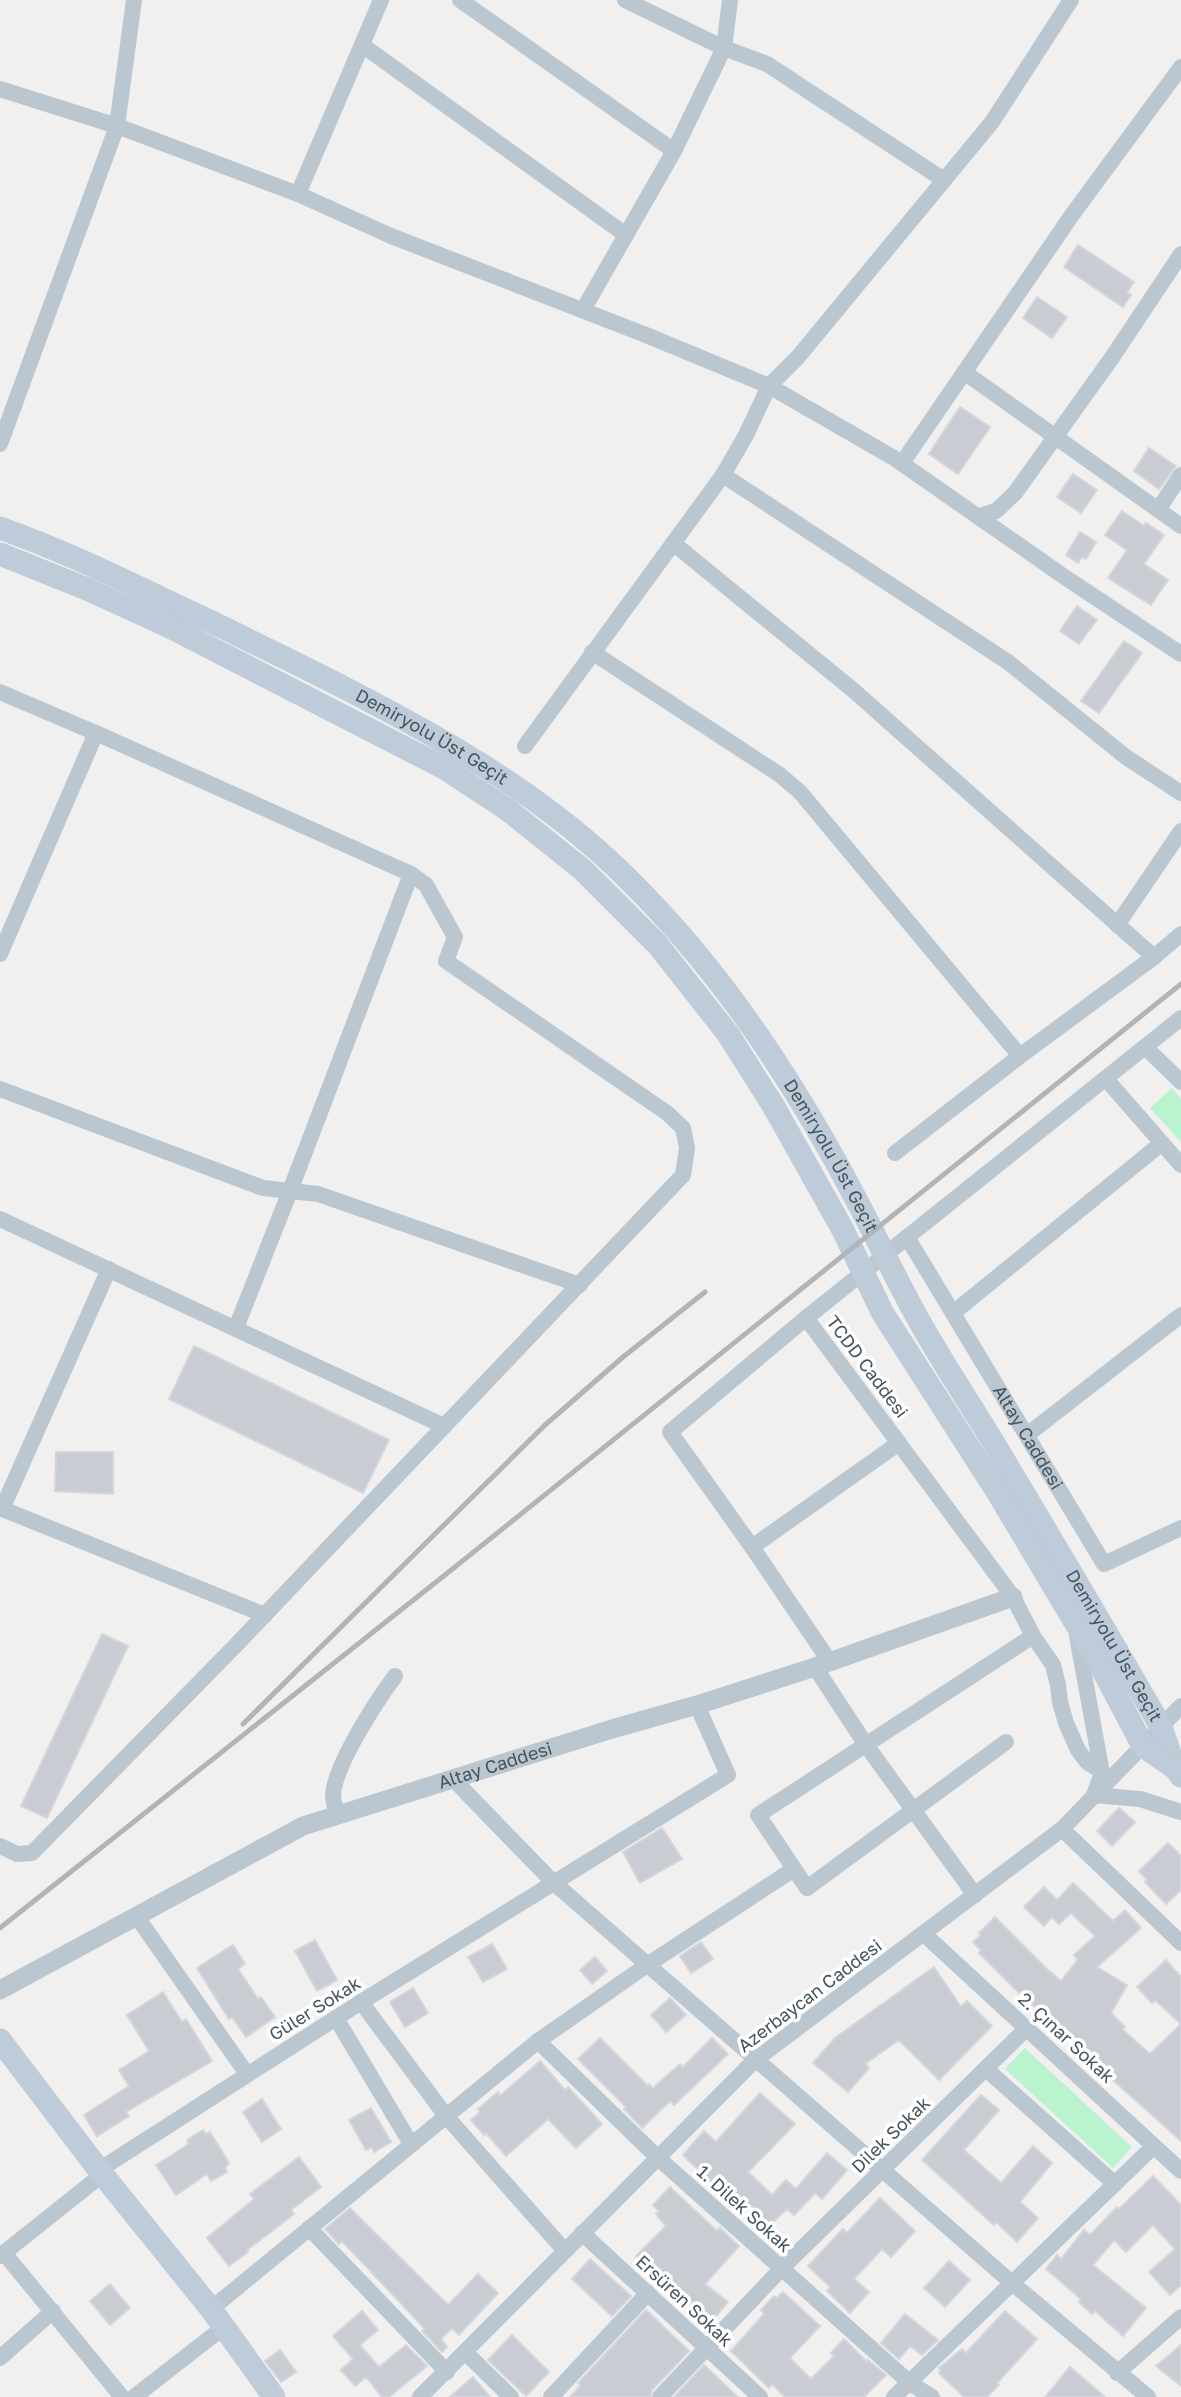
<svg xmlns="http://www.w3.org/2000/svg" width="1181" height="2397" viewBox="0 0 1181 2397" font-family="'Golos Text',sans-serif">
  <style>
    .green { fill: #baf4ce }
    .building { fill: #c9ccd2; stroke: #d3d6dc; stroke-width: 2 }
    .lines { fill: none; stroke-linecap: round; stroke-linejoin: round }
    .minor { stroke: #bbc7d0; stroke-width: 16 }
    .tertiary { stroke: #bbc7d0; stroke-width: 19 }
    .secondary { stroke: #becbd8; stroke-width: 23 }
    .rail { stroke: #b1b5ba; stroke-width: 5 }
    .labels { text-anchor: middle; stroke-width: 7; stroke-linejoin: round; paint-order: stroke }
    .street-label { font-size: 18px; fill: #45545f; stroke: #fff }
  </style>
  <rect width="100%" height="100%" fill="#f2efef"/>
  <path class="green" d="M1172,1088L1181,1099V1142L1150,1108Z
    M1025,2048L1132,2147L1113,2168L1005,2069Z"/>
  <path class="building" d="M1078,245L1134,282L1127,292L1131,295L1123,307L1064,267Z
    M1037,297L1067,317L1052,338L1023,318Z
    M960,407L990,427L958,474L929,454Z
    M1149,448L1176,466L1159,489L1134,471Z
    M1073,474L1097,490L1081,513L1057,497Z
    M1122,511L1144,526L1146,523L1164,535L1144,564L1168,580L1151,605L1108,578L1127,550L1105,535Z
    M1080,532L1096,542L1086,559L1082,557L1078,563L1066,555Z
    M1077,606L1097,620L1079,644L1060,631Z
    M1124,641L1142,653L1099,713L1081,701Z
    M194,1346L389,1440L363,1493L169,1399Z
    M56,1452H113V1494L55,1491Z
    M102,1634L128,1646L47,1818L21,1806Z
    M1119,1808L1135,1822L1112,1846L1097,1831Z
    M662,1828L682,1859L640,1883L623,1852Z
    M1168,1843L1181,1856V1890L1166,1904L1145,1882L1147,1880L1139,1871Z
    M1073,1883L1113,1921L1125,1910L1141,1928L1097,1967L1127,1985L1111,2013L1125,2027L1122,2029L1150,2054L1181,2024L1155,2000L1152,2003L1137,1987L1166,1960L1181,1977V2141L1095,2064L1082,2052L1085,2049L1053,2018L1038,2005L1036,2008L1013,1987L979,1953L981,1950L973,1942L981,1935L979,1933L995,1917L1048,1970L1061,1981L1078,1960L1074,1955L1095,1936L1071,1913L1059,1924L1052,1917L1044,1926L1024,1907L1044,1887L1057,1900Z
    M315,1940L337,1980L317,1991L295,1951Z
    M701,1942L713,1959L691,1973L680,1956Z
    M492,1944L507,1969L483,1982L468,1957Z
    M233,1945L245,1964L238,1969L258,1999L261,1997L275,2017L246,2037L232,2017L229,2019L197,1968Z
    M595,1957L607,1971L592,1984L580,1970Z
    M934,1967L961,2007L967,2001L992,2026L939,2080L899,2040L865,2064L869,2068L848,2092L813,2063L835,2038Z
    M413,1988L428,2013L405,2027L390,2002Z
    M163,1992L182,2022L186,2019L212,2061L126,2112L129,2116L97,2136L84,2115L129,2086L119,2070L149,2051L127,2015Z
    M670,1998L686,2015L666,2032L651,2015Z
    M600,2038L648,2086L649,2084L653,2088L680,2064L683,2067L712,2038L728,2054L674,2105L670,2101L642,2128L624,2109L626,2107L578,2059Z
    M540,2061L565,2090L568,2087L602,2124L576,2148L548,2119L506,2156L486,2133L484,2135L471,2120L480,2112L478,2109L498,2092L500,2096Z
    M760,2093L795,2124L748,2172L772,2195L786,2180L796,2189L827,2153L847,2170L822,2199L815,2193L794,2215L787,2209L770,2225L751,2205L743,2213L683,2155L704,2131L716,2142Z
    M981,2095L999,2110L964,2150L1001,2183L1033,2146L1052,2163L1020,2202L1038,2218L1017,2242L996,2222L994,2225L922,2160Z
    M262,2099L281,2129L262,2142L243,2112Z
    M371,2108L391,2142L374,2152L372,2147L366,2150L349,2120Z
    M203,2130L206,2134L210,2132L229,2163L225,2168L227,2172L211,2181L207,2174L176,2195L156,2165L189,2144L187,2140Z
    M299,2157L321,2187L291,2210L294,2214L247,2250L248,2252L229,2266L207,2238L254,2199L250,2194Z
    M1153,2176L1181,2205V2285L1170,2295L1149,2272L1175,2249L1153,2225L1126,2252L1114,2240L1093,2265L1146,2308L1123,2336L1095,2311L1092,2314L1079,2302L1081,2299L1046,2269L1057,2255L1061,2259L1084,2230L1090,2235L1117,2207L1119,2209Z
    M670,2187L717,2231L720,2228L739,2246L705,2284L728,2302L709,2325L636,2256L666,2226L656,2214L659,2211L653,2205Z
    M880,2198L915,2231L891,2257L882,2249L854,2279L869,2292L850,2313L827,2291L830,2287L808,2266L843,2229L847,2233Z
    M350,2208L448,2305L478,2274L498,2293L459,2335L452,2328L441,2339L447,2347L442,2352L422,2331L425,2329L342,2241L339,2244L325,2229Z
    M590,2259L631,2296L612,2316L572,2279Z
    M949,2261L970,2280L945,2307L924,2288Z
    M110,2284L130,2308L110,2325L90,2301Z
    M783,2292L820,2326L790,2358L811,2379L834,2356L831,2353L844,2339L867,2362L868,2360L886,2375L864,2397H785L772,2384L769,2388L731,2351L764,2314L761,2310L774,2296L777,2298Z
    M646,2310L689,2351L652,2390L650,2397H570L581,2385L578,2383Z
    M362,2311L378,2330L360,2345L379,2367L406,2345L427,2366L389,2397H382L366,2377L355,2386L341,2370L353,2359L333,2336Z
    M1005,2311L1037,2339L997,2383L999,2385L987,2397H964L939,2373L941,2370L939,2368L962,2349L966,2353Z
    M905,2314L938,2340L922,2355L910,2346L899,2359L881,2343Z
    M512,2335L549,2372L526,2396L488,2360Z
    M1181,2345V2386L1156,2366Z
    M280,2350L296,2372L281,2382L265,2361Z
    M704,2365L738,2397H674Z
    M1070,2367L1105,2397H1045Z
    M473,2377L490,2397H450Z"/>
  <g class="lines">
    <g class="minor">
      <path d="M460,0L674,151"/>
      <path d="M625,0L724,48L767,64L944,180"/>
      <path d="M362,45L626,235"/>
      <path d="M0,89L117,126L298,194L391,236L646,335L769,386L798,357L992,122L1071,0"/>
      <path d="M298,194L381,0"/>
      <path d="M583,310L674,151L724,48L730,0"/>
      <path d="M964,372L1181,526"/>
      <path d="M0,444L117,126L134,0"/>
      <path d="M902,463L1072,215L1181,67"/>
      <path d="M723,475L1008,662L1126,757L1181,793"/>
      <path d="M1158,510L1181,475"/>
      <path d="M980,516L996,511L1015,493L1111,359L1181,254"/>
      <path d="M673,543L853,690L1154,957"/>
      <path d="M592,652L780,775L800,792L1020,1056"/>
      <path d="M0,692L96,733L0,954"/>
      <path d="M525,746L723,475L746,435L769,386L894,458L1066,578L1181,654"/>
      <path d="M1117,925L1181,831"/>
      <path d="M1145,1047L1181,1082"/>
      <path d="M1106,1079L1181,1165"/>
      <path d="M0,1089L263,1188L318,1194L580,1285"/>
      <path d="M895,1153L1020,1056L1154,957L1181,934"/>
      <path d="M0,1219L444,1426"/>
      <path id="s1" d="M907,1237L1104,1564L1181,1528"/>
      <path d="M953,1313L1162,1143"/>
      <path d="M236,1328L290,1191L411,874"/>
      <path d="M1027,1435L1181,1315"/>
      <path d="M0,1508L265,1615"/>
      <path d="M2,1509L109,1269"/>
      <path d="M752,1547L670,1432L806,1318"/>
      <path d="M1077,1636L1102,1773L1094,1795L1140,1799L1181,1812"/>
      <path d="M830,1662L752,1547L899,1443"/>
      <path d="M815,1667L866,1745L975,1895"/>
      <path d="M1006,1742L807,1888L758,1815L1033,1636"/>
      <path d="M1101,1771L1087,1762L1078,1750L1066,1723L1060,1702L1058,1685L1053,1665L1033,1636L1013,1597L806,1318L1181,1018"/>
      <path d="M453,1779L553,1882L1012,2283L1148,2397"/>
      <path d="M336,1816C336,1809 333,1801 333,1794C336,1763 376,1702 395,1676"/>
      <path d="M1062,1829L1181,1943"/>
      <path d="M0,1846L17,1854L32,1853L237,1644L683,1175L687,1148L683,1128L667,1113L446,961L455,937L426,885L411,874L96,733"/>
      <path d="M137,1917L247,2074"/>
      <path d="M924,1934L1181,2171"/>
      <path d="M361,2002L446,2116L565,2251"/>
      <path d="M336,2018L411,2144"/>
      <path d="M538,2041L657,2157L910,2383L932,2397"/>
      <path d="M986,2069L1115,2184"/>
      <path d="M99,2170L361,2002L728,1775L697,1705"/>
      <path d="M309,2228L447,2372"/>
      <path d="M582,2233L760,2397"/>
      <path d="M4,2253L122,2397"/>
      <path d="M0,2256L103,2174"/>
      <path d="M211,2309L538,2041L647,1965L794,1869"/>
      <path d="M466,2353L511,2397"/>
      <path d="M0,2358L53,2311"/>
      <path d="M1117,2373L1181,2317"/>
      <path d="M134,2397L224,2327"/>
      <path d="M420,2397L755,2060L1062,1829L1181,1706"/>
      <path d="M551,2397L648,2293"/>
      <path d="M660,2397L782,2268L1027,2028"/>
      <path d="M894,2397L1154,2146"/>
    </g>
    <path class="tertiary" id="s2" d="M0,1990L303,1826L612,1729L697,1705L815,1667L1013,1597"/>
    <g class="secondary">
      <path id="s3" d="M0,528C68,552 133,585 199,616C243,637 287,659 331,681C437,735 541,793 626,877C722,971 795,1083 857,1201C879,1242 898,1284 921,1324C945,1367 973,1408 998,1450C1053,1542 1108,1634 1161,1727L1175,1768L1181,1776"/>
      <path d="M0,554L87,589L170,627L444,768L508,810L583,870L657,944L728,1034L774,1107L843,1230L882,1312L998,1493L1097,1659L1143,1746L1175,1768"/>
      <path d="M0,2040L99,2170L211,2309L274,2397"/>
    </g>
    <path class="rail" d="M243,1724L545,1425L623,1357L705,1292
      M0,1928L455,1567L1181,984"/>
  </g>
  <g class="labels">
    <g class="street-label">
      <text dy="6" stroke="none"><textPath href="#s3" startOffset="480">Demiryolu Üst Geçit</textPath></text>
      <text dy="6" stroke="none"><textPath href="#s3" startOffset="1068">Demiryolu Üst Geçit</textPath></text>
      <text transform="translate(867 1367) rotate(53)" y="6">TCDD Caddesi</text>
      <text dy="6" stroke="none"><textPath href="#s1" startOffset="234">Altay Caddesi</textPath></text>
      <text dy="6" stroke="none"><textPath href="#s3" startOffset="1634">Demiryolu Üst Geçit</textPath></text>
      <text dy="6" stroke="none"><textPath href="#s2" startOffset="546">Altay Caddesi</textPath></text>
      <text transform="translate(810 1996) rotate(-37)" y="6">Azerbaycan Caddesi</text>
      <text transform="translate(315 2009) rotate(-32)" y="6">Güler Sokak</text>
      <text transform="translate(1066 2038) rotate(43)" y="6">2. Çınar Sokak</text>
      <text transform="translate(891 2135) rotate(-44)" y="6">Dilek Sokak</text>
      <text transform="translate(744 2209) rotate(42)" y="6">1. Dilek Sokak</text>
      <text transform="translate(684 2301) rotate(43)" y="6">Ersüren Sokak</text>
    </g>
  </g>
</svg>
